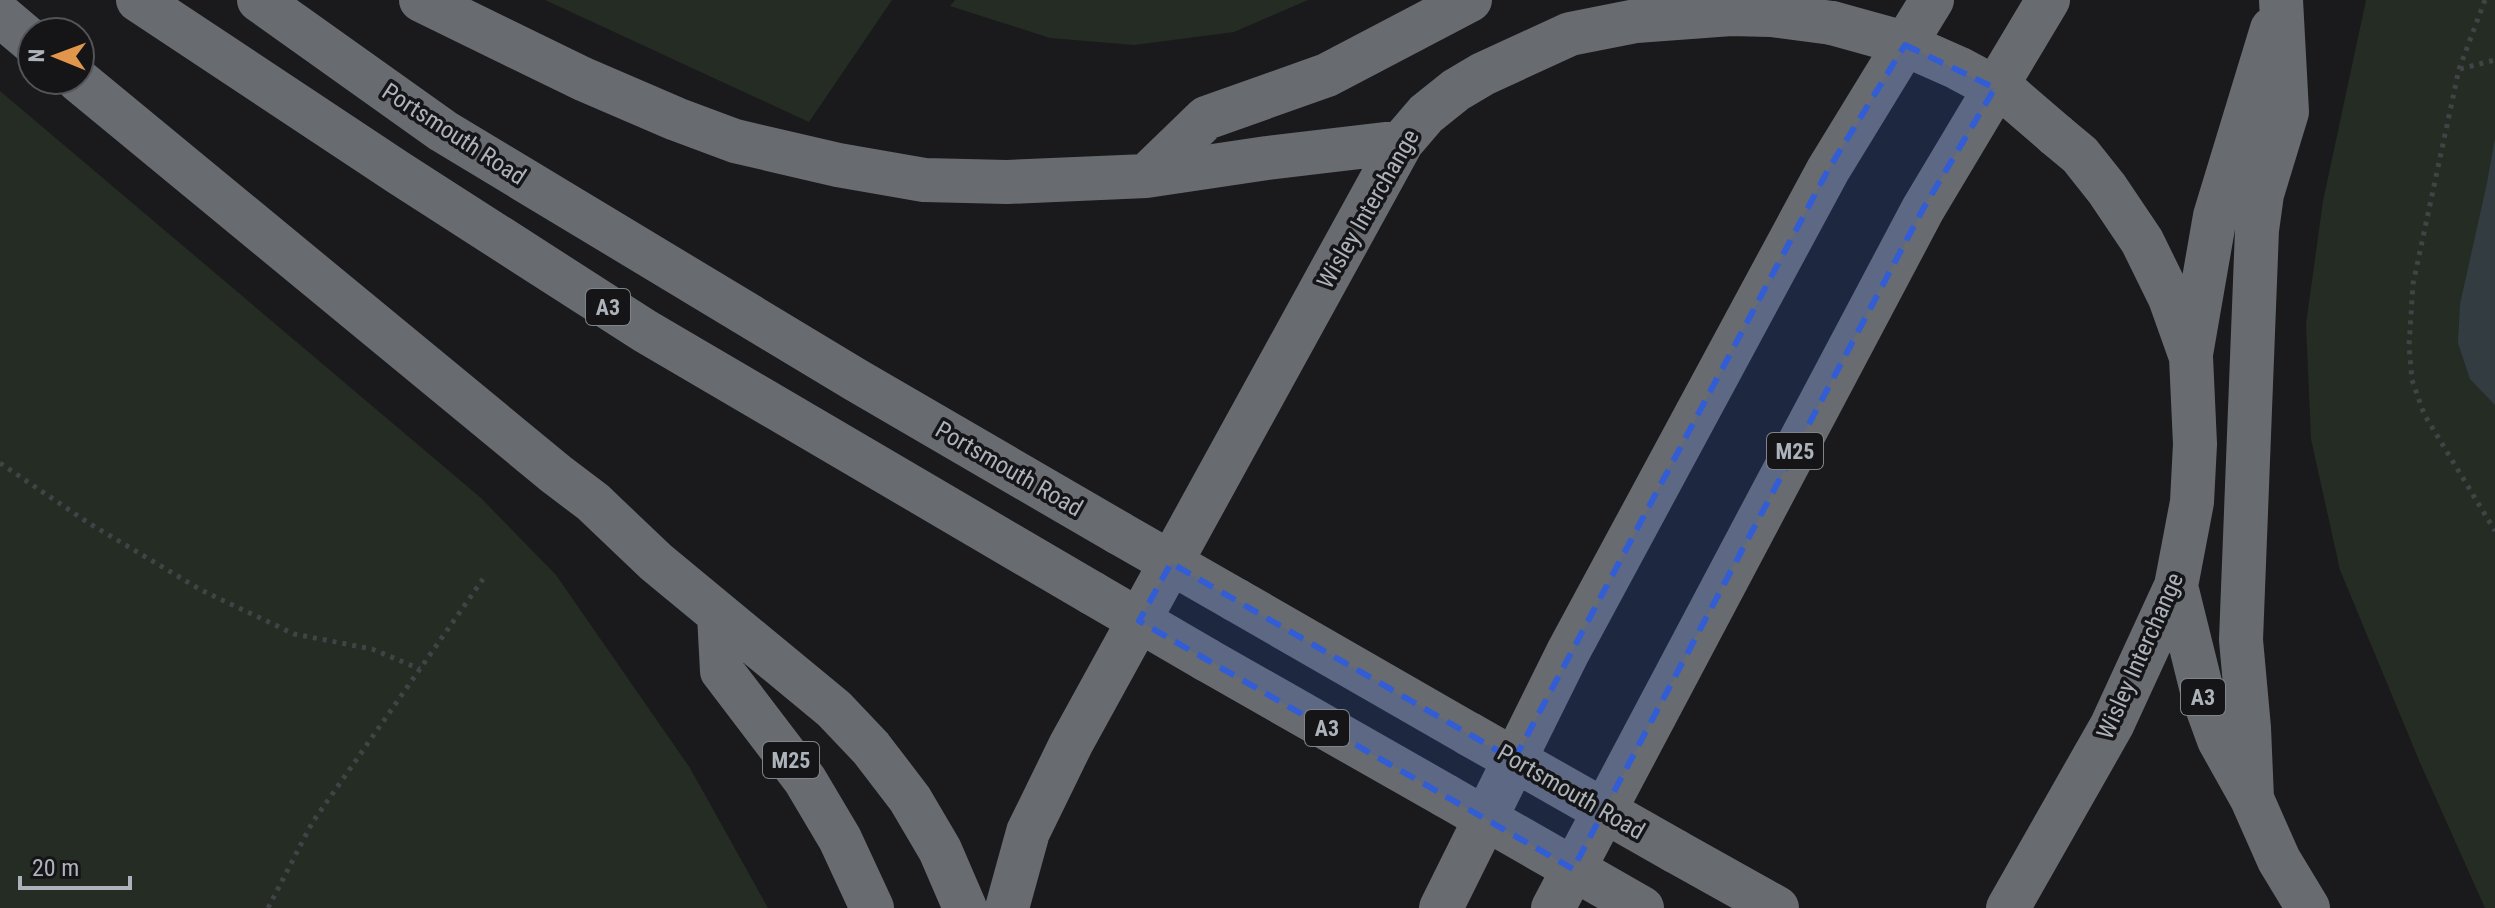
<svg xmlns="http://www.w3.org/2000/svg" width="2495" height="908" viewBox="0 0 2495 908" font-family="'Roboto Condensed',sans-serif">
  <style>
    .green { fill: #242c24 }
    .water { fill: #333d41 }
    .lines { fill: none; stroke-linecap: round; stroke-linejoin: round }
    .path { stroke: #414447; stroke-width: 5; stroke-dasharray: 4 6; stroke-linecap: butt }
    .highway { stroke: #686c71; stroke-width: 44 }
    .highway-bridge { stroke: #686c71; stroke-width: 44 }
    .marked { fill: #335dd4; fill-opacity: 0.2; stroke: #335dd4; stroke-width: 6; stroke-dasharray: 16 10; stroke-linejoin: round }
    .labels { text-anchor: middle; stroke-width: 7; stroke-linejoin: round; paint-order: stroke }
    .shield { fill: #151517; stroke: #7f8489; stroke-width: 2 }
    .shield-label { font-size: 22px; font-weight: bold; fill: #adb3ba }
    .street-label { font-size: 24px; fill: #adb3ba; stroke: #151517 }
  </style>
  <rect width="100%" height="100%" fill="#1a1a1c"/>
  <path class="green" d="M545,0H892L809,122Z
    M955,0H1308L1234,32L1134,45L1050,38L950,6Z
    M2366,0H2495V908H2485L2421,765L2340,570L2311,439L2306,324L2323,201Z
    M0,91L481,498L556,575L690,768L768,908H0Z"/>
  <path class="water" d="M2495,138V405L2470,379L2458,343L2460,304L2487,183Z"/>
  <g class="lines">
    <path class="path" d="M2485,0L2459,69L2413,284L2409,346L2412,380L2424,414L2495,531
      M2460,69L2495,60
      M0,463L87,522L201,590L294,634L372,649L420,669
      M268,908L312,823L483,579"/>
    <path class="highway" d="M138,0L399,173L645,331L1092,593
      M259,0L443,131L856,380L1119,533
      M421,0L583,79L676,119L735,141L838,165L924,180L1007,182L1146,176L1267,158L1402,142
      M0,15L32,42
      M78,80L556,474L593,502L656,562L834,709L871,748L910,799L940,850L965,908
      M1146,176L1206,118L1327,75L1470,0
      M2191,354L2215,216L2272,29
      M2176,586L2204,699L2219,740L2252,799L2279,860L2308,908
      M1236,600L1469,734
      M719,615L722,671L805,780L840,839L872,908
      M1207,660L1446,796
      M2252,799L2249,728L2241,640L2257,230L2262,194L2287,112L2281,0
      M1675,851L1777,908
      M1007,908L1028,832L1071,744L1402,142L1426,114L1456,90L1483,74L1570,34L1636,21L1731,14L1771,15L1832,23
      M1441,908L1568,652L1828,170L1932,0
      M1553,908L1923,209L2048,0
      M2008,908L2112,725L2176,586L2192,502L2195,444L2191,357L2170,298L2142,241L2107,189L2080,155L2056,135"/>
    <path class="highway-bridge" d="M1832,23L1897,41L1958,68L2012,97L2056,135
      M1119,533L1236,600
      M1092,593L1207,660
      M1469,734L1675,851
      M1446,796L1642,908"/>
  </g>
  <path class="marked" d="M1905,45L1995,88L1923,209L1573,869L1139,621L1171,563L1514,760L1828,170Z"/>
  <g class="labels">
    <g class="shield">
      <rect x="586" y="289" width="44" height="36" rx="6"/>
      <rect x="1767" y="433" width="56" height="36" rx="6"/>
      <rect x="2181" y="679" width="44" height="36" rx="6"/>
      <rect x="1305" y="710" width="44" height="36" rx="6"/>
      <rect x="763" y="742" width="56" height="36" rx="6"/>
    </g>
    <g class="shield-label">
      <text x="608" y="315">A3</text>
      <text x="1795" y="459">M25</text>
      <text x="2203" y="705">A3</text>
      <text x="1327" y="736">A3</text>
      <text x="791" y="768">M25</text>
    </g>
    <g class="street-label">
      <text transform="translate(454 134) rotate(33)" y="8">Portsmouth Road</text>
      <text transform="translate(1368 209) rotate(-60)" y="8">Wisley Interchange</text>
      <text transform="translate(1009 469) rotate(30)" y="8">Portsmouth Road</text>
      <text transform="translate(2140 656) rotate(-66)" y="8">Wisley Interchange</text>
      <text transform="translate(1571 792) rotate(30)" y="8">Portsmouth Road</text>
    </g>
  </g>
  <g transform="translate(56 56) rotate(271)"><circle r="38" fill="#151517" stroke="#525458" stroke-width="2"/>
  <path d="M0-6L14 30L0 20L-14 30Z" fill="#e2964b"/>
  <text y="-12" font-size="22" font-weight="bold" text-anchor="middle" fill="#adb3ba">N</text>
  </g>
  <path d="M20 876v12h110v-12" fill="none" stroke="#adb3ba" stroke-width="4"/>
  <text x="32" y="876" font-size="24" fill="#adb3ba" stroke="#151517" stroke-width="6" paint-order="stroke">20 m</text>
</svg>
